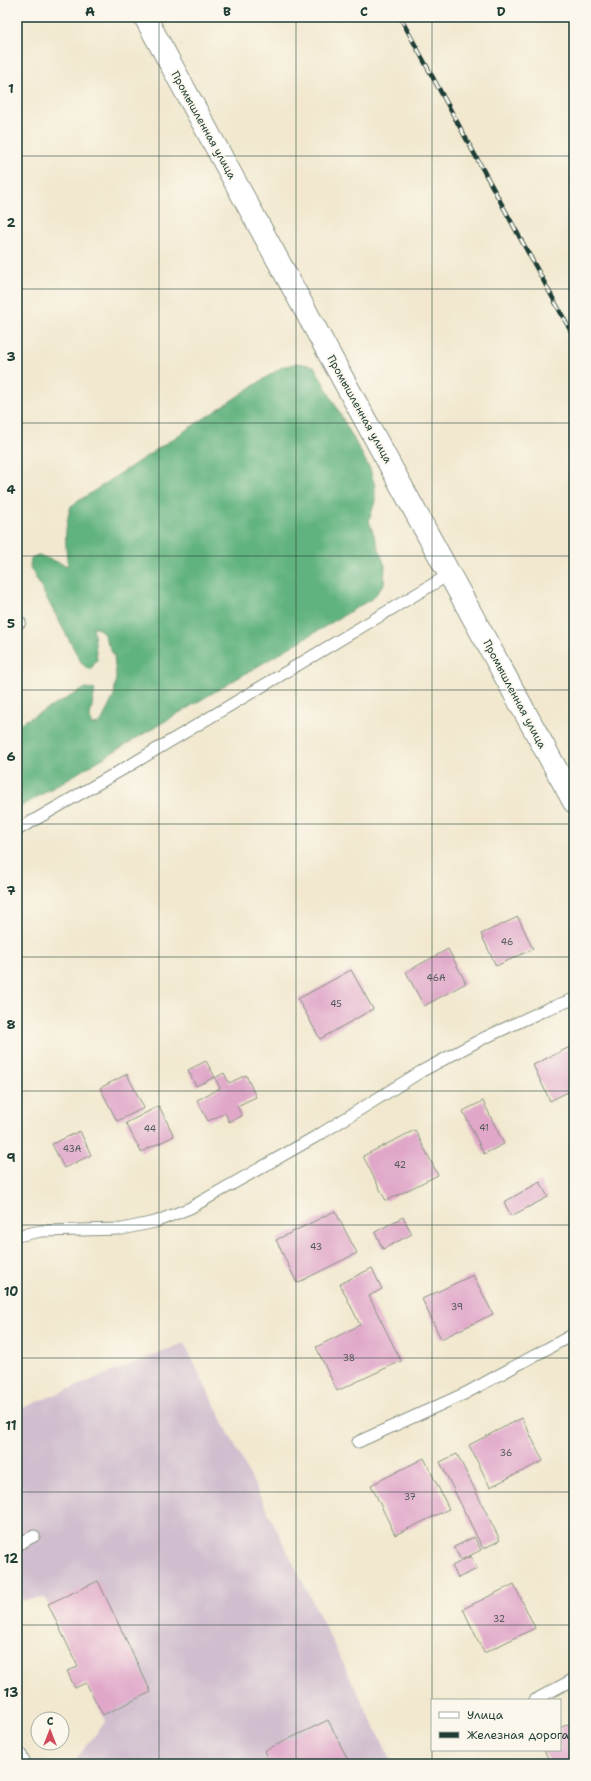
<svg xmlns="http://www.w3.org/2000/svg" width="591" height="1781" viewBox="0 0 591 1781" font-family="'Shantell Sans',sans-serif">
  <style>
    .industrial { fill: #d0bdce }
    .forest { fill: #60b27e; stroke: #407859 }
    .building { fill: #e0a7c9 }
    .lines { fill: none; stroke-linecap: round; stroke-linejoin: round }
    .service-casing { stroke: #889282; stroke-width: 13 }
    .minor-casing { stroke: #889282; stroke-width: 23 }
    .tertiary-casing { stroke: #889282; stroke-width: 24 }
    .service { stroke: #fff; stroke-width: 11 }
    .minor { stroke: #fff; stroke-width: 21 }
    .tertiary { stroke: #fff; stroke-width: 22 }
    .rail-casing { stroke: #1f3d34; stroke-width: 4.5 }
    .rail { stroke: #fbf7ec; stroke-width: 3; stroke-dasharray: 9; stroke-linecap: butt }
    .grid { fill: none; stroke: #1f3d34; stroke-width: 1; stroke-opacity: 0.55 }
    .labels { text-anchor: middle; stroke-width: 3.5; stroke-linejoin: round; paint-order: stroke }
    .number-label { font-size: 9px; fill: #4f5859 }
    .street-label { font-size: 11px; fill: #1f3d34; stroke: #fbf7ec }
    .neatline { fill: none; stroke: #1f3d34; stroke-width: 1.5 }
    .grid-label { font-size: 13px; text-anchor: middle; font-weight: bold; fill: #1f3d34 }
  </style>
  <rect width="100%" height="100%" fill="#fbf7ec"/>
  <filter id="ink" filterUnits="userSpaceOnUse"><feTurbulence type="fractalNoise" baseFrequency=".025" numOctaves="2"/><feDisplacementMap in="SourceGraphic" scale="8" xChannelSelector="R" yChannelSelector="G"/><feConvolveMatrix kernelMatrix="1 2 1 2 8 2 1 2 1" color-interpolation-filters="sRGB"/></filter>
  <filter id="wash" filterUnits="userSpaceOnUse"><feTurbulence type="fractalNoise" baseFrequency=".012" numOctaves="4" result="noise"/><feDisplacementMap in="SourceGraphic" scale="16" xChannelSelector="R" yChannelSelector="G"/><feGaussianBlur stdDeviation="0.9" result="paint"/><feColorMatrix in="noise" values="0 0 0 0 0 0 0 0 0 0 0 0 0 0 0 0 0 1.4 0 .05"/><feComposite in="paint" operator="in"/></filter>
  <g filter="url(#wash)">
    <rect width="100%" height="100%" fill="#f1e8cf"/>
    <path class="industrial" d="M184,1343L393,1764H72L106,1721L86,1683L75,1688L67,1671L78,1666L45,1598L17,1601V1410Z"/>
    <path class="forest" d="M297,363L314,366L370,469L375,486V501L369,521L385,566L384,584L373,598L17,809V725L86,688L95,690L90,716L91,725L100,724L114,696L116,677L114,656L102,631L93,626L97,660L90,670L82,664L30,567L31,558L38,555L68,566C65,543 64,528 71,506L282,367Z"/>
    <g id="blocks">
      <path class="building" d="M518,917L533,949L496,966L481,934Z
        M448,949L466,983L424,1006L406,972Z
        M351,970L373,1009L320,1039L298,999Z
        M574,1045V1089L550,1101L533,1065Z
        M206,1061L215,1077L196,1086L188,1070Z
        M224,1073L229,1083L246,1075L256,1097L237,1106L242,1116L229,1122L225,1113L208,1121L197,1100L220,1088L215,1078Z
        M127,1074L144,1108L117,1121L100,1088Z
        M483,1101L504,1144L484,1154L463,1111Z
        M159,1106L174,1136L141,1152L126,1123Z
        M415,1130L438,1175L386,1201L363,1156Z
        M80,1131L91,1155L64,1168L52,1144Z
        M540,1182L548,1197L511,1216L504,1202Z
        M335,1211L357,1253L297,1283L276,1240Z
        M403,1217L412,1234L383,1249L375,1232Z
        M372,1268L382,1289L369,1296L401,1361L337,1391L316,1347L360,1325L340,1284Z
        M473,1275L493,1314L441,1339L422,1299Z
        M522,1418L543,1461L490,1487L469,1445Z
        M457,1454L500,1540L483,1549L440,1462Z
        M424,1458L449,1509L395,1535L371,1485Z
        M474,1537L481,1550L461,1560L454,1547Z
        M471,1556L477,1569L458,1578L452,1566Z
        M98,1581L151,1692L103,1715L86,1683L75,1688L67,1671L78,1667L48,1604Z
        M514,1584L535,1628L484,1653L463,1609Z
        M328,1720L350,1764H270L264,1751Z
        M574,1721V1764H551L544,1750H560V1728Z"/>
    </g>
  </g>
  <g filter="url(#ink)">
    <use href="#blocks" fill-opacity="0" stroke="#889282" stroke-width="1"/>
    <g class="lines">
      <defs>
        <path id="service" d="M17,624L20,622
          M17,830L132,764L450,574
          M17,1236L41,1231L122,1229L155,1222L190,1208L322,1133L422,1071L482,1039L547,1009L574,999
          M358,1442L466,1393L574,1334
          M17,1545L34,1536
          M535,1700L574,1679"/>
        <path id="minor" d="M17,1758L20,1764"/>
        <path id="tertiary" d="M145,17L574,802"/>
      </defs>
      <use href="#service" class="service-casing"/>
      <use href="#minor" class="minor-casing"/>
      <use href="#tertiary" class="tertiary-casing"/>
      <use href="#service" class="service"/>
      <use href="#minor" class="minor"/>
      <use href="#tertiary" class="tertiary"/>
      <defs>
        <path id="rail" d="M400,17L574,337"/>
      </defs>
      <use href="#rail" class="rail-casing"/>
      <use href="#rail" class="rail"/>
    </g>
  </g>
  <path class="grid" d="M159,17V1764M296,17V1764M432,17V1700M17,156H574M17,289H574M17,423H574M17,556H574M17,690H574M17,824H574M17,957H574M17,1091H574M17,1225H574M17,1358H574M17,1492H574M17,1625H574M432,1750V1764"/>
  <g class="labels">
    <g class="number-label">
      <text x="507" y="945">46</text>
      <text x="436" y="981">46А</text>
      <text x="336" y="1007">45</text>
      <text x="484" y="1131">41</text>
      <text x="150" y="1132">44</text>
      <text x="72" y="1152">43А</text>
      <text x="400" y="1168">42</text>
      <text x="316" y="1250">43</text>
      <text x="457" y="1310">39</text>
      <text x="349" y="1361">38</text>
      <text x="506" y="1456">36</text>
      <text x="410" y="1500">37</text>
      <text x="499" y="1622">32</text>
    </g>
    <g class="street-label">
      <text transform="translate(204 125) rotate(61)" y="4">Промышленная улица</text>
      <text transform="translate(360 409) rotate(61)" y="4">Промышленная улица</text>
      <text transform="translate(515 694) rotate(62)" y="4">Промышленная улица</text>
    </g>
  </g>
  <rect width="591" height="1781" fill="none" stroke="#fbf7ec" stroke-width="44"/>
  <rect x="431" y="1699" width="130" height="52" fill="#fbf7ec" stroke="#a3ada2"/>
  <rect x="439" y="1712" width="20" height="6" fill="#ffffff" stroke="#a3ada2"/>
  <text x="467" y="1719" font-size="12" fill="#1f3d34">Улица</text>
  <rect x="439" y="1732" width="20" height="6" fill="#1f3d34" stroke="#a3ada2"/>
  <text x="467" y="1739" font-size="12" fill="#1f3d34">Железная дорога</text>
  <g transform="translate(50 1731)"><circle r="19" fill="#fbf7ec" stroke="#a3ada2"/>
  <path d="M0-3L7 15L0 10L-7 15Z" fill="#d1495b"/>
  <text y="-6" font-size="11" font-weight="bold" text-anchor="middle" fill="#1f3d34">С</text>
  </g>
  <rect x="22" y="22" width="547" height="1737" class="neatline"/>
  <g class="grid-label">
    <text x="90" y="16">A</text>
    <text x="227" y="16">B</text>
    <text x="364" y="16">C</text>
    <text x="501" y="16">D</text>
    <text x="11" y="93">1</text>
    <text x="11" y="227">2</text>
    <text x="11" y="361">3</text>
    <text x="11" y="494">4</text>
    <text x="11" y="628">5</text>
    <text x="11" y="761">6</text>
    <text x="11" y="895">7</text>
    <text x="11" y="1029">8</text>
    <text x="11" y="1162">9</text>
    <text x="11" y="1296">10</text>
    <text x="11" y="1430">11</text>
    <text x="11" y="1563">12</text>
    <text x="11" y="1697">13</text>
  </g>
</svg>
